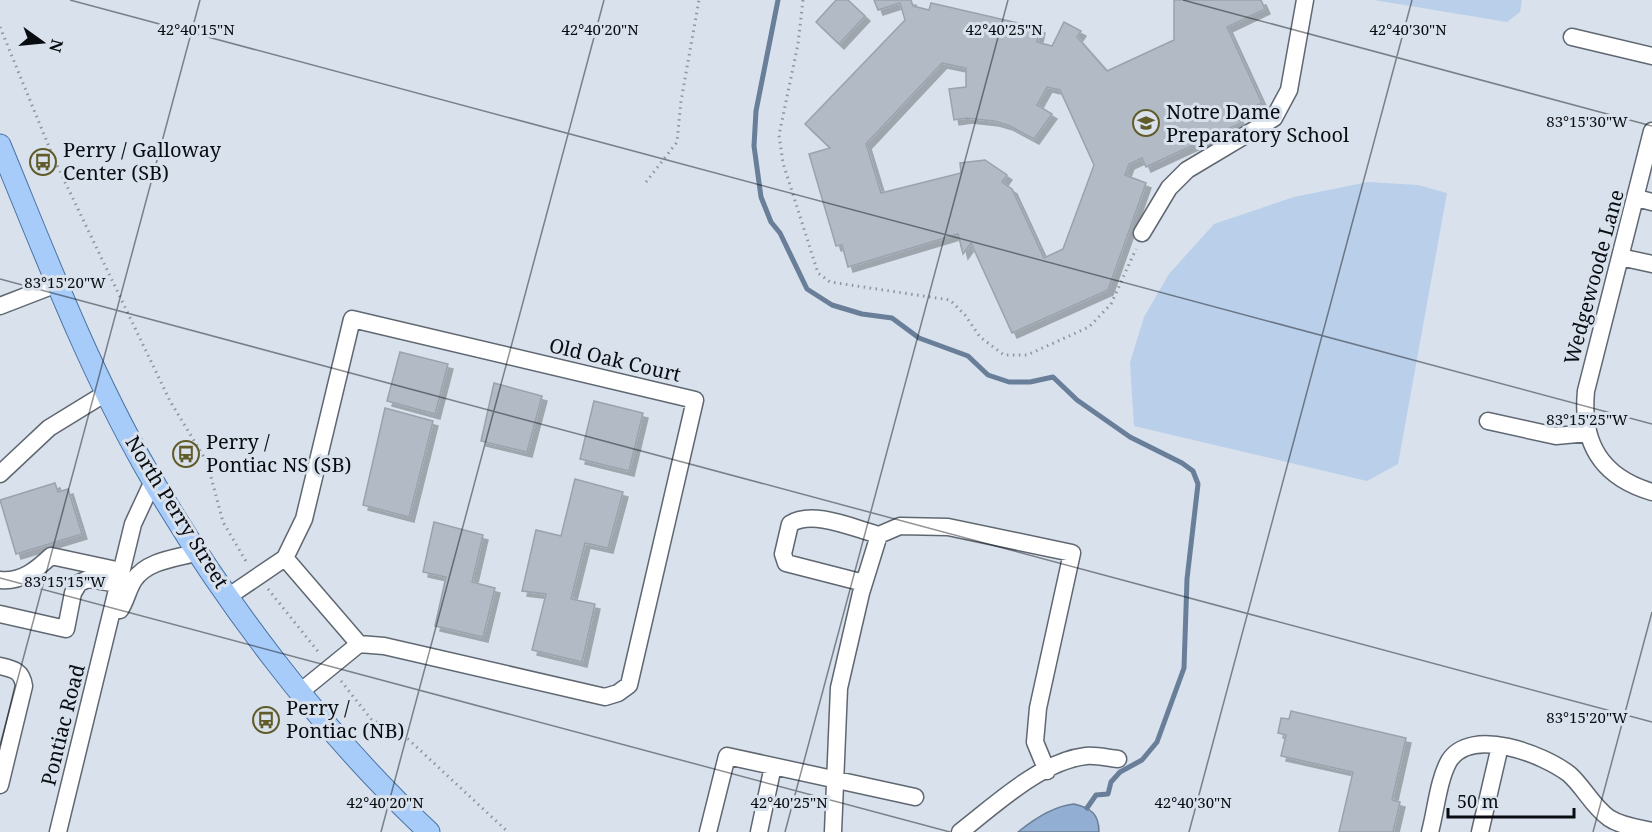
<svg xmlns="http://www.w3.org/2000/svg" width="1652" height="832" viewBox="0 0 1652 832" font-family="'Noto Serif',serif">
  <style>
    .green { fill: #bacfea }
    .water { fill: #92afd3; stroke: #697e98; stroke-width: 1.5 }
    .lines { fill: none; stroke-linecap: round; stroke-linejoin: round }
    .stream { stroke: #697e98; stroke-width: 5 }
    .building { fill: #b1bac5; stroke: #9aa3ad; stroke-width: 1.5; fill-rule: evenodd; filter: url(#shadow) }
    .minor-casing { stroke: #5f6771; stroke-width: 19 }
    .major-casing { stroke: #4a73a5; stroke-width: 23 }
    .path { stroke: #8f969e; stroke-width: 3; stroke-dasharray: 1.5 4.5; stroke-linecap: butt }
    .minor { stroke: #fff; stroke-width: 16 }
    .major { stroke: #a7ccf9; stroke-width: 21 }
    .ticks { fill: none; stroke: #090c10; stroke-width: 1.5; stroke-opacity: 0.45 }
    .labels { text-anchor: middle; stroke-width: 6; stroke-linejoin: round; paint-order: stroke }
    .poi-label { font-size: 20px; fill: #090c10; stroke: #d8e1ec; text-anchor: start }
    .street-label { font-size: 20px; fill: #090c10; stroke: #d8e1ec }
    .ticks-label { font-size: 15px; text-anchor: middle; fill: #090c10; stroke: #d8e1ec; stroke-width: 6; stroke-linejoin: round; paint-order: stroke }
  </style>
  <defs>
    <filter id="shadow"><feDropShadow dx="5" dy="5" stdDeviation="0" flood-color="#0004"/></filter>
  </defs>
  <rect width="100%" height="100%" fill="#d8e1ec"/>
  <path class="green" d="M1374,0H1522L1520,12L1507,22Z
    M1368,182L1418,185L1447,193L1398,464L1367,481L1134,426L1130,363L1144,317L1169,274L1214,224L1294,197Z"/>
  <path class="water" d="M1074,804C1091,808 1099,814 1099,832H1018C1034,819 1054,806 1074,804Z"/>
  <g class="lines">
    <path class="stream" d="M778,0L756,111L754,146L761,197L771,222L780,233L807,289L832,305L862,314L892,318L919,338L968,356L988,375L1009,382H1030L1053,377L1077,400L1130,437L1182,463L1193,471L1198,484L1187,579L1184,668L1157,742L1142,760L1120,772L1111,782L1108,794L1096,795L1087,808"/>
  </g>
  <path class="building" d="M836,0H848L865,16L839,44L816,22Z
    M874,0H911L913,6L929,10L931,3L1040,28L1037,42L1052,46L1064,22L1081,31L1077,37L1107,71L1174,40V0H1261L1265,9L1227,27L1262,103L1237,115L1241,123L1146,167L1142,158L1129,164L1125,175L1146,183L1108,290L1012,333L971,243L963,254L958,234L848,267L842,245L836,246L809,154L830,148L805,124L905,20L900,3L878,10ZM942,63L966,68V87L949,89L954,120L967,118L994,121L1008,125L1034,139L1052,114L1037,105L1047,87L1060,90L1094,165L1063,249L1044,258L1012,189L1002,182L1007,175L985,160L960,163L961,173L881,193L866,144Z
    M400,352L448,364L435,414L387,401Z
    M494,383L542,396L527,452L481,441Z
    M594,401L643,413L629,471L580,459Z
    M385,408L433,421L409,517L363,505Z
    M575,479L623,492L608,548L585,543L571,599L595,604L582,662L532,650L546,594L522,591L536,530L561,536Z
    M55,483L58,492L68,489L82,534L16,554L0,500Z
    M434,522L483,535L472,582L495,588L483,637L435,626L446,577L423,572Z
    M1291,711L1406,738L1392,800L1400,802L1393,832H1339L1353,772L1281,756L1286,735L1278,733L1281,718L1289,719Z"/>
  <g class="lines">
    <defs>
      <path id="minor" d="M1572,37L1652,56
        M1652,131L1586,391C1581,443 1601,477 1652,492
        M1637,198L1652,202
        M1142,233L1169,188L1187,170L1274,118L1289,90L1305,0
        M1620,257L1652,264
        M0,306L57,284
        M1488,421L1556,436L1588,433
        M0,474L49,428L106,393
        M0,580C22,582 36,570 51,556L121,571
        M864,583L786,563L783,554L790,524C813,509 855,529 879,535
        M229,596L285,558L304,519L352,319L695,400L629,685L618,693L605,697L384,646L359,644L285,558
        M120,610C126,601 128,589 134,580C147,560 178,558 199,552
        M0,614L66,629L73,593L79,583L88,579L118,584
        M0,666C14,669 22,671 24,686L0,785
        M300,692L359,644
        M58,832L133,524L153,481
        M708,832L727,756L915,797
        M759,832L773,766
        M833,832L839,688L861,593L879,535L900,526L948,527L1072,553L1038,708L1035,742L1047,771
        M960,832C995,805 1041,761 1086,756C1096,755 1108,758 1118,759
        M1430,832C1436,810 1438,781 1449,761C1471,726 1543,754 1569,774C1584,787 1592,806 1609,818C1621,826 1638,828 1652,831
        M1480,832L1500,746"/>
      <path id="major" d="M0,145C45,254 87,365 145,467C219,596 321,731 429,832"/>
    </defs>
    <use href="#minor" class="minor-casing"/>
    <use href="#major" class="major-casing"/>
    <path class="path" d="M803,0L798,44L779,135L783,163L818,273L830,282L950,300L965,315L980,337L1004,355H1027L1089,327L1111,304L1136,249
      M0,27L54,159L170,401L207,462L223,522L247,563
      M646,182L677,142L681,101L699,0
      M268,589L320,654
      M341,681L371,719L408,739L508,832"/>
    <use href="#minor" class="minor"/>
    <use href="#major" class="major"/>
  </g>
  <path class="ticks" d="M70,0L1652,424M1183,0L1652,126M0,279L1652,722M0,578L950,832M0,745L200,0M381,832L604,0M785,832L1008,0M1189,832L1412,0M1593,832L1652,612"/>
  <defs>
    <symbol id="school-ring" viewBox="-11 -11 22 22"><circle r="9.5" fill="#d8e1ec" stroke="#605b28" stroke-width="1.5"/><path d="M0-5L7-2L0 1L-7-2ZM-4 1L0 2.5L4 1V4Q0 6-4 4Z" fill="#605b28"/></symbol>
    <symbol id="bus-ring" viewBox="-11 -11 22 22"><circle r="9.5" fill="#d8e1ec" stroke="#605b28" stroke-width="1.5"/><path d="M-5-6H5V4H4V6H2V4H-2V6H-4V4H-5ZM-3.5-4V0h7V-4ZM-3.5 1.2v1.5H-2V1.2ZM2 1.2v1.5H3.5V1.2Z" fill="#605b28"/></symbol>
  </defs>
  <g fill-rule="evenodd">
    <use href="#school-ring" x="1131" y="108" width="30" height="30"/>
    <use href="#bus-ring" x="28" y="147" width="30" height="30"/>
    <use href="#bus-ring" x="171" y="439" width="30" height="30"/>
    <use href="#bus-ring" x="251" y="705" width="30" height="30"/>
  </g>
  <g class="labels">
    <g class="poi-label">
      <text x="1166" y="119">Notre Dame<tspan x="1166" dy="23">Preparatory School</tspan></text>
      <text x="63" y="157">Perry / Galloway<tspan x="63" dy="23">Center (SB)</tspan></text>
      <text x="206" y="449">Perry /<tspan x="206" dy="23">Pontiac NS (SB)</tspan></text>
      <text x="286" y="715">Perry /<tspan x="286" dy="23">Pontiac (NB)</tspan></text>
    </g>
    <g class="street-label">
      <text transform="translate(1594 277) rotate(-75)" y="7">Wedgewoode Lane</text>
      <text transform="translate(615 360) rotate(13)" y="7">Old Oak Court</text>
      <text transform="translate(177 512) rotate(58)" y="7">North Perry Street</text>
      <text transform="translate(63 725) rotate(-76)" y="7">Pontiac Road</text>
    </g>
  </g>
  <g class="ticks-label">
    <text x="196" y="35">42°40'15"N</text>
    <text x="600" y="35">42°40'20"N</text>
    <text x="1004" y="35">42°40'25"N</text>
    <text x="1408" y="35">42°40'30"N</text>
    <text x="1587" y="127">83°15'30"W</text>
    <text x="65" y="288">83°15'20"W</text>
    <text x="1587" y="425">83°15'25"W</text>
    <text x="65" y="587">83°15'15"W</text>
    <text x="1587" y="723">83°15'20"W</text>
    <text x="385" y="808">42°40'20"N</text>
    <text x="789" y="808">42°40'25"N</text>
    <text x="1193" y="808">42°40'30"N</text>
  </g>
  <g transform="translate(42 42) rotate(105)" stroke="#d8e1ec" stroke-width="4.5" paint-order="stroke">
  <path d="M0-4.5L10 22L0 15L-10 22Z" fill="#090c10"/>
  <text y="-9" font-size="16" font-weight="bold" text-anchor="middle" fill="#090c10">N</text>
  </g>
  <path d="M1448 808v9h126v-9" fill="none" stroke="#090c10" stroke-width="3"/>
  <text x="1457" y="808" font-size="18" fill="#090c10" stroke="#d8e1ec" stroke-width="4.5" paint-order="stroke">50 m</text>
</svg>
